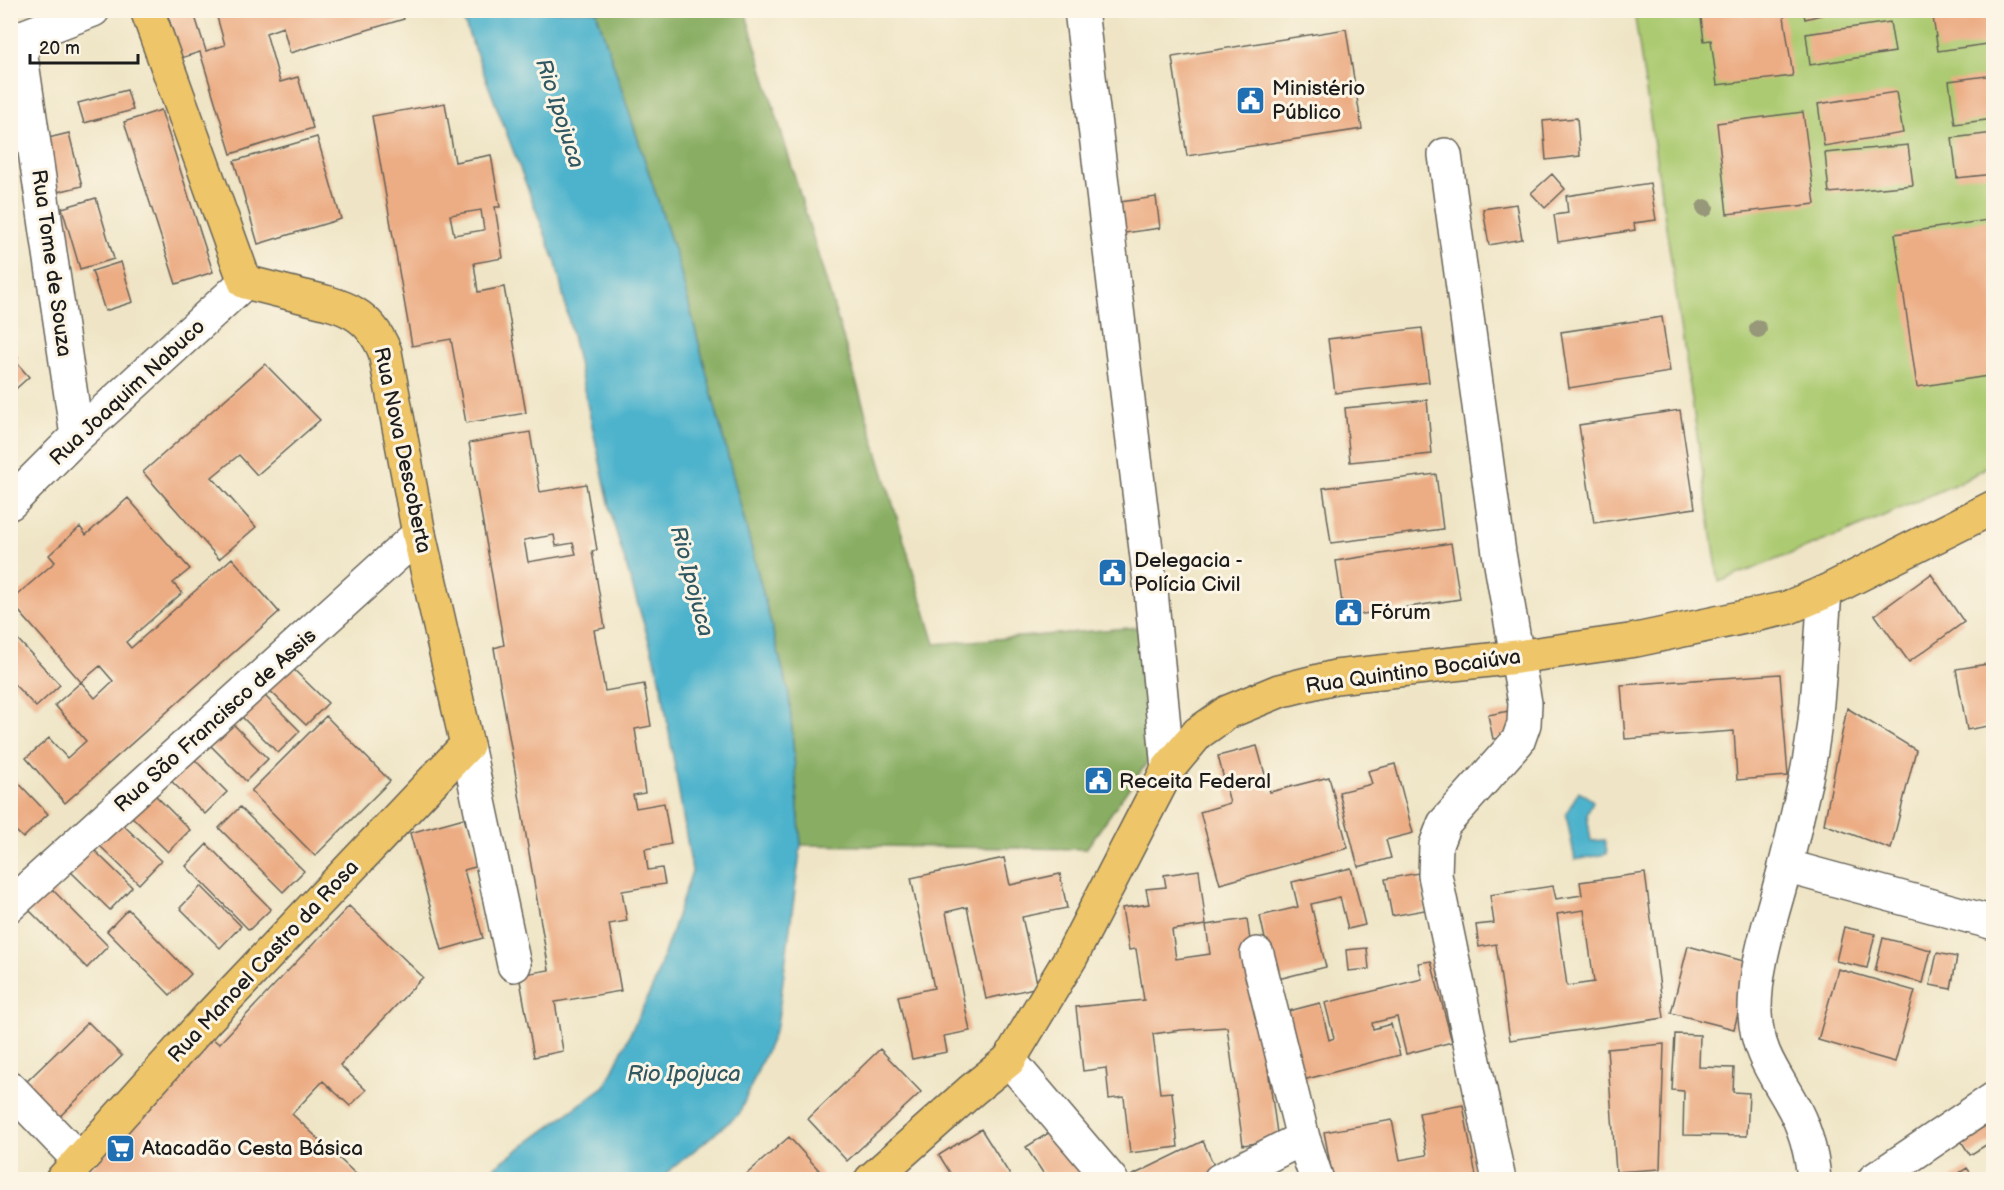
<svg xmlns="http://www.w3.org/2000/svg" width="2004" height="1190" viewBox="0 0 2004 1190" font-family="'Balsamiq Sans',sans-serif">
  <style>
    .green { fill: #acca71; stroke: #647346; stroke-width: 1.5 }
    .forest { fill: #89ae63; stroke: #526540; stroke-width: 1.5 }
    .water { fill: #4db3cc; stroke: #346874; stroke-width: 1.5 }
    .building { fill: #ecad85; fill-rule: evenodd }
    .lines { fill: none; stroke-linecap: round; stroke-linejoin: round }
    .minor-casing { stroke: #666258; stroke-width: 36 }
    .major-casing { stroke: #666258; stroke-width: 36 }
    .minor { stroke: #fff; stroke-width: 33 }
    .major { stroke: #eec569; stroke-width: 33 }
    .tree { fill: #969879 }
    .labels { text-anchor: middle; stroke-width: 6; stroke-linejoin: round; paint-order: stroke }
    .poi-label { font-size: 21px; fill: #1c1c1c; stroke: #fcf5e5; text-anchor: start }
    .street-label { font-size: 21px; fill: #1c1c1c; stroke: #fcf5e5 }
    .water-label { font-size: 22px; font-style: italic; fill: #305862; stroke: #fcf5e5 }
  </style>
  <rect width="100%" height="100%" fill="#fcf5e5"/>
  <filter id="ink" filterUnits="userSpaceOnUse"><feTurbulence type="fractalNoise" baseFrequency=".0167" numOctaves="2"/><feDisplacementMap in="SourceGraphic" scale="12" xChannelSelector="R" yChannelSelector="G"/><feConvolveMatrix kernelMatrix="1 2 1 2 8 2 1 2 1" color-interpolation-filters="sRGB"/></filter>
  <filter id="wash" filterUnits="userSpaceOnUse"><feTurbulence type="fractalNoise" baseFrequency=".008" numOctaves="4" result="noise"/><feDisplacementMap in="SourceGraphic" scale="24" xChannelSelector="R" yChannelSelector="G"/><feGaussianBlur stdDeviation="1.35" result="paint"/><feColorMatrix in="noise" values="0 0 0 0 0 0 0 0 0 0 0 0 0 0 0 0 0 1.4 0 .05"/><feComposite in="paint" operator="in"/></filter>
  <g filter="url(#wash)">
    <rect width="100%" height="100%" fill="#efe5c6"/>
    <path class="green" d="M1634,11H1993V463L1965,480L1849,531L1719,582Z"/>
    <path class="forest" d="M596,11H745L935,644L1139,627L1148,761L1086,849L801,845L789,694L678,262Z"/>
    <path class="water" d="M460,11H596L678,262L789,694L801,845L777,1026L739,1114L659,1179H478L605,1086L654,984L692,871L660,678L614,525L556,263Z
      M1579,791L1593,801L1587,815L1591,841L1605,840L1607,854L1575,860L1566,814Z"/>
    <g id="blocks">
      <path class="building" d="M185,10H193L206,51L225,45L215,10H401L404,19L290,53L283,27L266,33L280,82L298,77L313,128L231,154L200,52L181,58L168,16Z
        M1700,10H1783L1793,76L1717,85L1711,40L1704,41Z
        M1803,10H1837V11L1805,19Z
        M1932,10H1994V43L1938,51Z
        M1890,22L1895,52L1810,65L1806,34Z
        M1346,29L1362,129L1187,156L1172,57Z
        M1994,75V119L1955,124L1949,81Z
        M127,90L133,110L84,123L78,103Z
        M1896,92L1903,133L1824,146L1818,104Z
        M445,103L455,162L491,155L500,207H495L503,258L474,263L478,292L504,287L526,413L466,423L451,339L412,346L372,116ZM481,210L484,230L454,235L450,215Z
        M161,110L213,272L176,284L124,122Z
        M1803,112L1815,204L1727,214L1717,123Z
        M1577,118L1580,156L1546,160L1543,121Z
        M69,133L82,186L53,193L40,140Z
        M1994,133V174L1957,178L1952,138Z
        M317,137L341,219L258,244L234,161Z
        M1908,145L1913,185L1829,193L1825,153Z
        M1552,174L1565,189L1545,208L1531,193Z
        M1650,183L1656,220L1634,223L1635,230L1558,242L1554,215L1568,213L1566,196Z
        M1156,197L1160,228L1118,234L1113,203Z
        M96,198L114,259L80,269L62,208Z
        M1516,204L1522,239L1489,245L1483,209Z
        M1994,219V375L1917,387L1895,234Z
        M121,262L133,302L105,311L92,271Z
        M1662,317L1670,372L1569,388L1561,332Z
        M1422,328L1429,382L1335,393L1328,339Z
        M10,349L18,358L15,361L29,377L10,394Z
        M265,364L320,420L257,475L239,455L212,477L256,527L219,559L143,472Z
        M1427,400L1432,454L1350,462L1345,408Z
        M1680,410L1695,508L1594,523L1579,425Z
        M530,432L540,492L586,484L597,550L592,551L605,628L594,630L605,691L644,684L651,726L635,729L645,793L633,795L636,808L664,803L671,844L645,849L648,870L662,868L665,884L622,891L627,921L609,924L621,991L555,1002L563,1051L534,1057L519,975L549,970L494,648L504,645L469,443ZM554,535L556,546L573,543L576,554L528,562L524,540Z
        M1436,474L1443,529L1331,543L1323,488Z
        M128,498L190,569L173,583L182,593L126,642L131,648L232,558L279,612L65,803L26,758L49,738L67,758L86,741L55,705L81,682L95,698L113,681L100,666L81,682L10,601L55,562L49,555L80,527L86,535Z
        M1451,543L1460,599L1344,617L1336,561Z
        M1931,574L1964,622L1909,662L1875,615Z
        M10,631L60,685L36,707L10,680Z
        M287,663L328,703L306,725L265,686Z
        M1994,663V725L1967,730L1956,669Z
        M1780,674L1788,776L1737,780L1734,731L1625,739L1621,685Z
        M260,691L300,731L278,753L238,713Z
        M1847,708L1916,750L1891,849L1824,824Z
        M1514,710L1518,735L1493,739L1488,715Z
        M326,716L390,781L315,856L251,791Z
        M228,719L268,759L246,781L206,741Z
        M1257,746L1270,792L1329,777L1348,848L1220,884L1200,812L1230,803L1218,756Z
        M187,752L227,792L205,814L165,775Z
        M1395,764L1413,833L1386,840L1391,858L1358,867L1339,792L1372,784L1368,771Z
        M10,774L48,814L23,838L10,825Z
        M150,790L190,830L168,852L128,813Z
        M240,807L304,871L283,892L219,828Z
        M464,818L479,866L464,870L483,938L442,950L410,833Z
        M120,822L161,861L139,884L98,844Z
        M207,844L271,909L249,930L186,866Z
        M92,848L132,887L110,910L70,871Z
        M1004,858L1010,885L1060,874L1067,908L1022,917L1038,987L986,999L967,907L946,912L970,1031L944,1036L947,1052L912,1059L898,996L934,988L911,878Z
        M1351,868L1365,925L1348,929L1340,897L1311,904L1326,967L1274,980L1260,916L1298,907L1292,882Z
        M1199,870L1206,925L1172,930L1176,959L1210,954L1206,925L1247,919L1278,1140L1243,1145L1227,1027L1181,1030L1153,1034L1160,1093L1172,1092L1178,1147L1130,1153L1124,1097L1109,1099L1106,1068L1083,1071L1076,1007L1144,1000L1136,949L1129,950L1122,908L1149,904L1146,889L1166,887L1164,875Z
        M1418,873L1425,910L1392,916L1385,879Z
        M1645,873L1664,1018L1510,1040L1496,944L1479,947L1476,925L1494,923L1490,895L1553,886L1556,899L1582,895L1580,882ZM1584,910L1594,982L1567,986L1557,914Z
        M45,882L108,946L87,968L23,904Z
        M201,886L241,926L220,948L180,908Z
        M349,906L423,977L340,1065L366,1090L350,1106L323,1081L292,1114L361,1179H91L85,1174L212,1038L219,1044Z
        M128,909L191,974L170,995L107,931Z
        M1844,927L1875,934L1867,968L1836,961Z
        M1883,938L1931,950L1923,983L1875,971Z
        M1688,946L1751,963L1734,1029L1671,1013Z
        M1367,948L1369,969L1348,971L1346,950Z
        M1937,953L1957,957L1951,989L1930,985Z
        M1431,961L1452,1042L1406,1054L1397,1017L1372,1023L1373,1029L1391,1024L1400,1055L1299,1081L1281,1013L1320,1003L1329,1040L1334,1038L1325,1003L1422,979L1418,963Z
        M1838,969L1915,991L1895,1062L1818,1040Z
        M88,1022L122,1056L55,1121L22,1086Z
        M1675,1034L1700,1035L1699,1067L1734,1068L1733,1092L1749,1093L1747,1136L1683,1135L1684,1091L1672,1090Z
        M1664,1044L1660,1169L1616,1172L1607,1049Z
        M880,1049L921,1092L847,1161L808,1119Z
        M1463,1105L1476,1176L1455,1179H1333L1324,1132L1392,1120L1400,1160L1427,1155L1419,1113Z
        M1990,1123L1994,1129V1140L1970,1155L1961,1141Z
        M981,1129L1010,1175L1003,1179H954L939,1155Z
        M1055,1129L1087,1179H1047L1026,1147Z
        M789,1137L827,1179H741L758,1164Z
        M1203,1141L1217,1172L1201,1179H1132L1131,1176Z
        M1967,1168L1975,1179H1950Z"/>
    </g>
  </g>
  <g filter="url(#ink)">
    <use href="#blocks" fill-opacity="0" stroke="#666258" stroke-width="1.5"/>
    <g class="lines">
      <defs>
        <path id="minor" d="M1081,10L1151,591L1168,769
          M1445,155L1499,553L1525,703L1524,724L1518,741L1444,824L1436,845L1435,875L1499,1180
          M77,436L21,56L25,36L93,10
          M10,503L77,436L245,282
          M467,745L514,965
          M1785,866L1994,923
          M10,905L419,534
          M1257,954L1303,1138L1317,1180
          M1009,1060L1111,1180
          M10,1088L79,1160
          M1220,1180L1303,1138
          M1814,1180C1812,1152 1804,1125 1790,1101C1773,1071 1757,1051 1755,1014C1754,964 1773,914 1785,867C1793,837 1799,807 1806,778C1819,717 1820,653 1825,592
          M1874,1180L1994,1099"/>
        <path id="major" d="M62,1180L208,1018L467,745L419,534L385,352C369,312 343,306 305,297C285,292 265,287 245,282L147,10
          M871,1180L972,1090L1009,1060L1071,957L1168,769L1198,733L1228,712L1279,691L1335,677L1517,657L1636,640L1787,608L1825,592L1994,507"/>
      </defs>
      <use href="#minor" class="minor-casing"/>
      <use href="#major" class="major-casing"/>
      <use href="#minor" class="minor"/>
      <use href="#major" class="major"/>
    </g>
    <g class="tree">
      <circle cx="1705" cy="208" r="9"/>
      <circle cx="1758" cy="329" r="9"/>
    </g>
  </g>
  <defs>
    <symbol id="civic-square" viewBox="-11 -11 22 22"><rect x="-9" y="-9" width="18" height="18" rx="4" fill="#1f6fb2" stroke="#fcf5e5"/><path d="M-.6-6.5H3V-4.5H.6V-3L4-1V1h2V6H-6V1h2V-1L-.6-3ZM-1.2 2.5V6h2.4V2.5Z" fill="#fff"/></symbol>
    <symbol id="supermarket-square" viewBox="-11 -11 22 22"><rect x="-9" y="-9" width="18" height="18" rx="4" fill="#1f6fb2" stroke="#fcf5e5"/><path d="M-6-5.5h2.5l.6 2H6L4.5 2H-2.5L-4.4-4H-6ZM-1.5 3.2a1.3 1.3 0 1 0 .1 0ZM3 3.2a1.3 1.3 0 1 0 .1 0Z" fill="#fff"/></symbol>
  </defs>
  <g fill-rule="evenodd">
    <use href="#civic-square" x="1234" y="84" width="33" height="33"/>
    <use href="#civic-square" x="1096" y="556" width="33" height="33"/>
    <use href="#civic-square" x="1332" y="596" width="33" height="33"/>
    <use href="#civic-square" x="1082" y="764" width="33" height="33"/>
    <use href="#supermarket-square" x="104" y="1132" width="33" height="33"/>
  </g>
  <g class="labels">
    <g class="poi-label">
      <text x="1272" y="95">Ministério<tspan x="1272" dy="24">Público</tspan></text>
      <text x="1134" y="567">Delegacia -<tspan x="1134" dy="24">Polícia Civil</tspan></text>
      <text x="1370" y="619">Fórum</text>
      <text x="1119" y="788">Receita Federal</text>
      <text x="142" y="1155">Atacadão Cesta Básica</text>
    </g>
    <g class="street-label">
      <text transform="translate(52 263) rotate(82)" y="7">Rua Tome de Souza</text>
      <text transform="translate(127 392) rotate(-43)" y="7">Rua Joaquim Nabuco</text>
      <text transform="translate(403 450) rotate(78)" y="7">Rua Nova Descoberta</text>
      <text transform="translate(1413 671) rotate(-8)" y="7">Rua Quintino Bocaiúva</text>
      <text transform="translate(215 720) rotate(-42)" y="7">Rua São Francisco de Assis</text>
      <text transform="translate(263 961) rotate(-47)" y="7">Rua Manoel Castro da Rosa</text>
    </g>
    <g class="water-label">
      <text transform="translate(561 113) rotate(72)" y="8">Rio Ipojuca</text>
      <text transform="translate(693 581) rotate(75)" y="8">Rio Ipojuca</text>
      <text x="684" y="1081">Rio Ipojuca</text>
    </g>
  </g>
  <rect width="2004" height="1190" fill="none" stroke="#fcf5e5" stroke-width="36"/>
  <path d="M30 54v9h108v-9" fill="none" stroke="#1c1c1c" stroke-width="3"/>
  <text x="39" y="54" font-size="18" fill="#1c1c1c" stroke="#fcf5e5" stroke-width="4.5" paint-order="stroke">20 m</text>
</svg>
